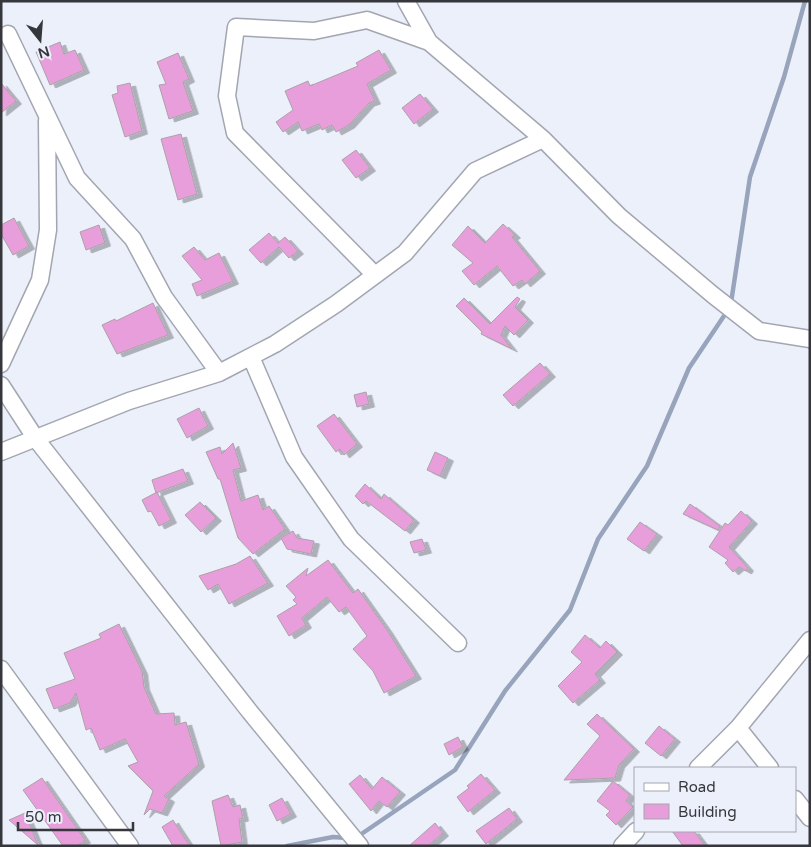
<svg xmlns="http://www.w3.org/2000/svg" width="811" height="847" viewBox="0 0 811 847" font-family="'Varela Round',sans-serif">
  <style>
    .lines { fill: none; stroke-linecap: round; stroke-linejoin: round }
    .stream { stroke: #97a4bb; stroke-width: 4.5 }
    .building { fill: #e89eda; stroke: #aba1a8; filter: url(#shadow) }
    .street-casing { stroke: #a3a6b1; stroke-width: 19 }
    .street { stroke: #fff; stroke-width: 16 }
  </style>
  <defs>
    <filter id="shadow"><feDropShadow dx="5.5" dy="3" stdDeviation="0" flood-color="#0004"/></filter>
  </defs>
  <rect width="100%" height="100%" fill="#ecf0fb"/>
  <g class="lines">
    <path class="stream" d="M731,303L750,177L784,77L805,1
      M357,837L455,770L505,691L570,610L598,539L647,466L689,368L728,310
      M287,846L333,837L347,838"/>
  </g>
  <path class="building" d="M60,42L64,54L75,50L84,70L50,85L36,52Z
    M379,50L391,70L367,84L375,101L369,103L349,125L336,132L332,125L322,130L319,124L302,131L298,122L283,132L276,122L293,110L285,91L308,81L310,86L358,66L356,63Z
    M178,53L189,79L183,82L193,111L169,119L159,85L166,84L157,62Z
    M1,83L16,101L1,113Z
    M130,83L142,131L125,137L112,95L118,93L117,86Z
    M420,94L433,109L414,124L402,108Z
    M181,134L197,194L178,200L161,139Z
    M356,150L370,168L356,178L342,160Z
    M14,218L29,246L13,255L1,234V225Z
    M503,224L515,235L512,237L540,271L525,284L522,280L513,286L497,266L474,285L462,271L473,263L452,245L468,226L485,243Z
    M99,225L105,243L86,250L80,232Z
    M269,233L278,243L285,237L298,251L289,258L279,247L261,263L249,250Z
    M194,247L205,260L219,253L233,281L197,296L192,284L202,280L182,256Z
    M517,297L520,299L515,307L528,320L514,335L505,326L501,335L512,349L481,334L482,332L456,306L464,298L490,324Z
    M153,303L168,335L117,354L102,325L115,319L116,321Z
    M540,363L550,374L513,406L503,395Z
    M366,392L369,404L357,407L354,395Z
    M199,408L208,426L187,438L177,419Z
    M334,414L357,444L344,455L340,449L336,452L317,426Z
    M233,443L241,468L233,470L241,501L258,495L263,510L269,506L285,529L253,554L238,538L220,479H218L206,452L220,447L222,454Z
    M435,452L448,458L440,476L427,470Z
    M183,469L188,481L156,493L152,480Z
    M365,484L381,499L384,494L414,520L405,531L366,501L363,504L355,496Z
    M157,492L171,520L159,526L151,511L148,512L142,500Z
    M200,502L216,518L201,532L185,515Z
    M690,504L720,526L718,530L683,514Z
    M741,511L752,521L729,547L748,568L746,571L739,567L733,572L725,563L728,560L709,547L725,523L728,525Z
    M640,522L657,534L644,551L627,539Z
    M293,531L297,538L314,541L311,554L287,549L281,538Z
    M422,539L426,550L414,553L410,542Z
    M250,556L268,583L229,604L218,584L208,590L199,576L236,564Z
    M328,560L353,593L358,589L387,630L416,676L384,693L373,671L353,649L367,636L346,607L339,612L327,597L302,618L306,625L289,636L277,616L297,604L293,600L296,597L286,586L308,568L306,576Z
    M119,624L142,671L144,687L156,714L174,713L175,725L186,722L199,764L164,796L169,799L162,813L150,809L144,815L153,791L128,766L138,762L125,739L100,750L91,728L86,730L76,693L70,703L54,709L46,689L75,679L64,653L101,638L99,634Z
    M585,635L600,648L606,641L617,652L595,674L600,680L573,703L558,686L582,662L571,652Z
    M597,714L634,749L619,765L615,778L564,780L600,736L587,724Z
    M659,726L675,739L661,756L645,743Z
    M458,737L463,747L449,755L444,744Z
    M481,774L495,790L468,812L457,797L469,788L467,786Z
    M360,775L372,789L382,777L400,792L387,807L379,801L371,811L349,784Z
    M42,778L85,840L77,846H63L23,790Z
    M613,781L630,795L626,801L633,807L616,825L606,815L610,811L597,801Z
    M228,795L233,807L240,805L243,818L239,819L242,842L221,846L212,801Z
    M282,798L291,814L277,821L269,805Z
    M509,808L517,819L486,844L476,831Z
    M25,813L38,845L9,820Z
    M173,820L178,828L190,846H173L162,827Z
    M435,823L443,833L428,846H409Z
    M672,831H694L705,846H683Z"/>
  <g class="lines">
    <defs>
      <path id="street" d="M406,1L429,42L543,139L619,216L713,295L759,331L810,339
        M8,34L77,178L133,239L164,297L219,373
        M375,275L235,133L227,96L236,27L314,31L367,20L429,42
        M251,357L294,457L351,539L458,643
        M1,364L40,280L48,230L47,120
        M1,385L36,439L250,712L360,846
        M1,452L129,401L219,373L275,344L336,304L405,253L475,171L543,139
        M1,669L130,846
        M738,728L770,768
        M698,768L738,728L810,640
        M795,799L810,818
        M622,846L636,831"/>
    </defs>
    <use href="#street" class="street-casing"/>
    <use href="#street" class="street"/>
  </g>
  <rect width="811" height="847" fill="none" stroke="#36373c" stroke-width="5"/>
  <rect x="634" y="767" width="162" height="65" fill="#ecf0fb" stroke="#a3a6af"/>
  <rect x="644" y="783" width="25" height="8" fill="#ffffff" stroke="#a3a6af"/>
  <text x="678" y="792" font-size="15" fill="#36373c">Road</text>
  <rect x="644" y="804" width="25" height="15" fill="#e89eda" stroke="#a3a6af"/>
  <text x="678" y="817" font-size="15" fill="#36373c">Building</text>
  <g transform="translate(40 40) rotate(163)" stroke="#ecf0fb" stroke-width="4" paint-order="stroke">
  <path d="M0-4L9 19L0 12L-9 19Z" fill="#36373c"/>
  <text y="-8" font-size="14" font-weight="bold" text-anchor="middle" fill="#36373c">N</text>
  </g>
  <path d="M18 822v8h115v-8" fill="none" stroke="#36373c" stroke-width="2.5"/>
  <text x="25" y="822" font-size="15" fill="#36373c" stroke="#ecf0fb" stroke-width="4" paint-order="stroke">50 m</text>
</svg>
